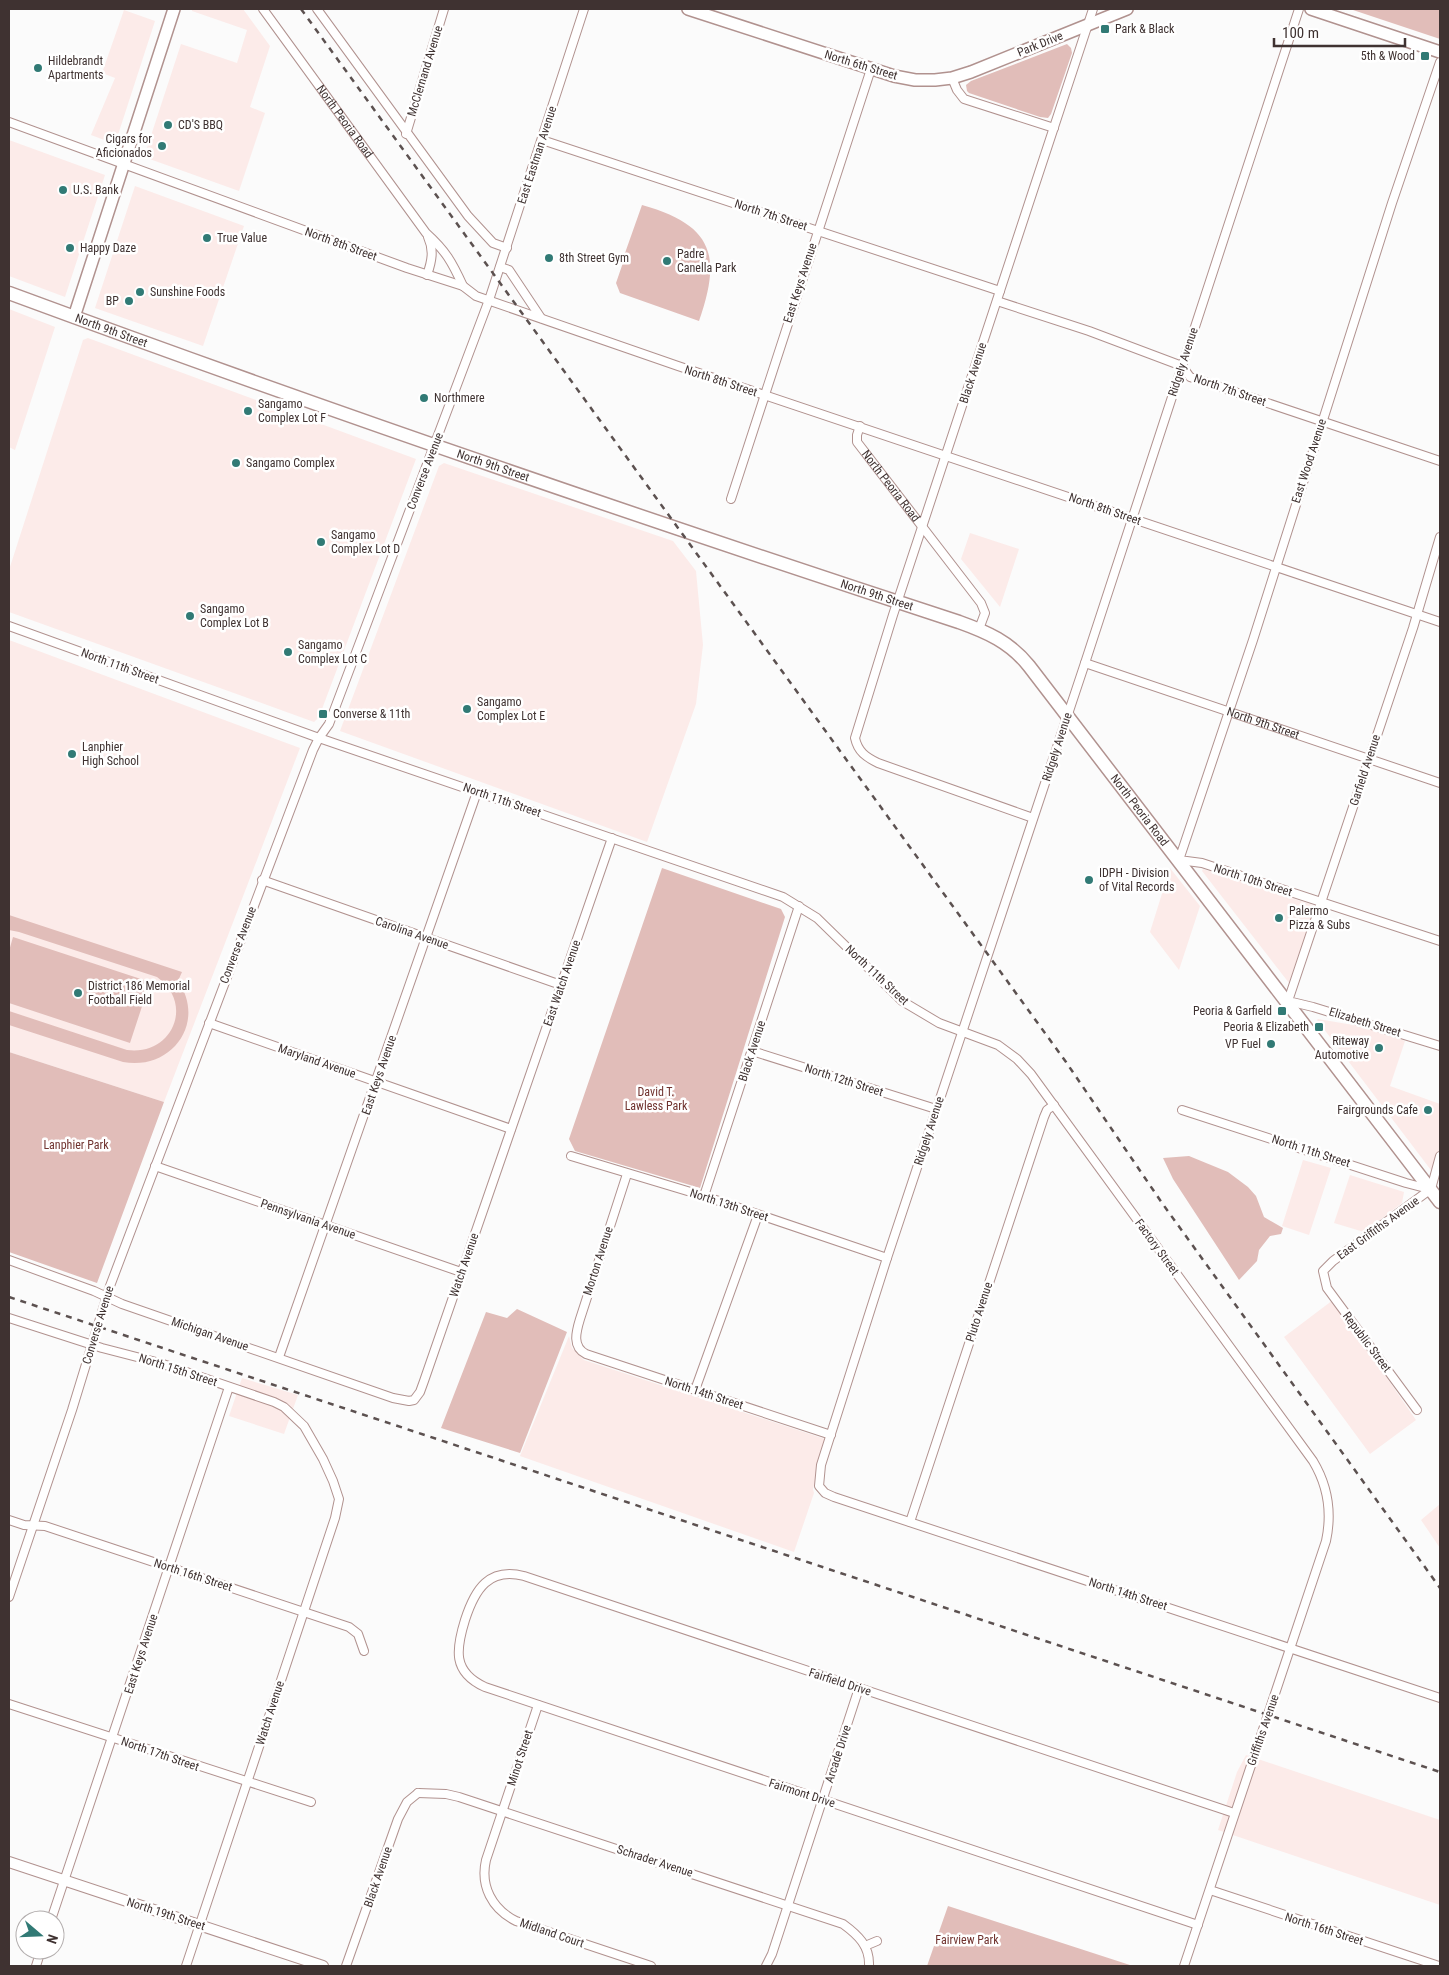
<svg xmlns="http://www.w3.org/2000/svg" width="1449" height="1975" viewBox="0 0 1449 1975" font-family="'Roboto Condensed',sans-serif">
  <style>
    .built { fill: #fcebe9 }
    .green { fill: #e1bdb9 }
    .lines { fill: none; stroke-linecap: round; stroke-linejoin: round }
    .minor-casing { stroke: #b1928f; stroke-width: 10 }
    .tertiary-casing { stroke: #b1928f; stroke-width: 12 }
    .secondary-casing { stroke: #b1928f; stroke-width: 14 }
    .primary-casing { stroke: #b1928f; stroke-width: 15 }
    .minor { stroke: #fff; stroke-width: 8 }
    .tertiary { stroke: #fff; stroke-width: 10 }
    .secondary { stroke: #fff; stroke-width: 11 }
    .primary { stroke: #fff; stroke-width: 12 }
    .rail { stroke: #5c5150; stroke-width: 2.5; stroke-dasharray: 6 6; stroke-linecap: butt }
    .poi-dot { fill: #317a75; stroke: #fff; stroke-width: 2 }
    .labels { text-anchor: middle; stroke-width: 5; stroke-linejoin: round; paint-order: stroke }
    .poi-label { font-size: 12px; fill: #3f3231; stroke: #fff; text-anchor: start }
    .street-label { font-size: 12px; fill: #3f3231; stroke: #fff }
    .park-label { font-size: 12px; fill: #70332f; stroke: #fff }
  </style>
  <rect width="100%" height="100%" fill="#fbfbfb"/>
  <path class="built" d="M192,9H243L270,46L250,107L265,113L239,191L144,157L181,44L237,63L247,30L192,11Z
    M124,10L155,21L115,144L91,135L115,78L102,73Z
    M9,140L105,175L65,297L9,276Z
    M135,186L244,226L203,346L95,308Z
    M9,309L55,327L15,450L9,447Z
    M88,338L416,459L319,717L314,722L9,612V570L83,340Z
    M444,463L673,541L696,571L703,645L696,704L647,842L340,731L439,466Z
    M970,533L1019,549L1000,607L961,559Z
    M9,640L300,748L164,1102L9,1052Z
    M1170,868L1200,906L1179,970L1150,932Z
    M1203,869L1316,906L1289,983L1202,871Z
    M1318,1019L1371,1028L1405,1041L1390,1086L1440,1104V1182L1317,1020Z
    M1303,1160L1331,1168L1309,1235L1282,1226Z
    M1350,1175L1404,1192L1402,1203L1364,1232L1334,1223Z
    M1333,1300L1416,1420L1370,1454L1284,1337Z
    M569,1336L572,1348L584,1360L825,1439L813,1489L814,1493L794,1552L520,1456Z
    M242,1378L298,1395L284,1434L229,1416Z
    M1440,1504V1548L1421,1520Z
    M1246,1755L1440,1820V1905L1218,1830L1237,1772Z"/>
  <path class="green" d="M1350,9H1440V39Z
    M1067,44L1071,48L1072,53L1051,114L1048,118L1040,117L969,93L967,91L966,85L971,81Z
    M642,205C713,225 722,255 699,321L620,293L616,283L626,254L625,253Z
    M662,868L781,909L785,917L700,1188L575,1151L569,1139Z
    M9,915L182,972L178,981C207,1023 171,1071 123,1062L9,1025V1011L127,1050C172,1056 195,1004 157,977L19,932L9,930Z
    M13,937L150,982L130,1043L9,1003V951Z
    M9,1052L164,1102L97,1283L9,1252Z
    M1189,1156L1228,1172L1248,1187L1256,1196L1264,1217L1283,1228L1281,1234L1270,1236L1259,1250L1257,1261L1239,1280L1173,1179L1163,1158Z
    M517,1309L567,1332L520,1453L441,1428L486,1312L507,1318Z
    M948,1906L1133,1966H927Z"/>
  <g class="lines">
    <defs>
      <g id="minor">
        <path id="s1" d="M263,9L426,233C446,251 452,262 463,286"/>
        <path d="M317,9L468,216L493,243L507,248"/>
        <path d="M1299,9L1085,663L887,1258L821,1465L819,1486L825,1493L834,1497L1440,1698"/>
        <path d="M1440,62L1392,203L1253,640L1179,860L1202,863L1440,941"/>
        <path d="M952,78L957,90L964,99L1054,128"/>
        <path d="M9,122L407,268L463,286L476,296L678,366L1440,622"/>
        <path d="M406,134L444,9"/>
        <path d="M542,140L1000,291"/>
        <path d="M500,267L509,270L541,318"/>
        <path d="M427,275C432,261 434,250 428,237"/>
        <path d="M997,301L1089,331L1182,366L1190,377L1440,461"/>
        <path id="s2" d="M860,426L857,435V442L981,603L985,613L979,629"/>
        <path d="M731,499L871,69"/>
        <path d="M1440,537L1413,628L1288,1001L1313,1007L1440,1046"/>
        <path d="M9,626L319,738L783,897L817,918L902,1001L939,1023L998,1045L1017,1059L1031,1074L1313,1461C1328,1486 1332,1513 1326,1541L1184,1966"/>
        <path id="s3" d="M1085,663L1440,783"/>
        <path d="M1033,818L878,763C866,757 858,752 855,738L893,615L1093,9"/>
        <path d="M262,880L561,985"/>
        <path d="M209,1023L511,1129"/>
        <path d="M752,1051L936,1109"/>
        <path d="M1182,1110L1406,1183L1429,1189"/>
        <path d="M571,1156L704,1196L887,1258"/>
        <path d="M155,1166L461,1272"/>
        <path d="M627,1174L580,1319C576,1332 572,1347 586,1354L831,1435"/>
        <path d="M704,1196L799,906"/>
        <path d="M9,1260L94,1291L122,1304L393,1398L409,1401L414,1400L420,1392L424,1381L612,838"/>
        <path d="M9,1318L102,1348L160,1363L274,1402L284,1407L304,1426L323,1459L333,1481L339,1499L335,1518L186,1966"/>
        <path d="M279,1357L477,792"/>
        <path d="M695,1390L758,1215"/>
        <path d="M1417,1410L1327,1288L1323,1271L1333,1261L1431,1189L1440,1156"/>
        <path d="M9,1520L24,1525L45,1526L349,1627L358,1634L364,1651"/>
        <path d="M910,1522L1044,1117L1047,1110L1054,1105"/>
        <path d="M9,1597L72,1410L110,1286L313,750L319,738L329,724L489,300L584,9"/>
        <path d="M9,1704L311,1802"/>
        <path d="M538,1705L486,1860C480,1886 492,1909 516,1921L651,1966"/>
        <path d="M418,1793L446,1794L459,1797L843,1924C858,1935 870,1946 869,1966"/>
        <path d="M1210,1890L1439,1966"/>
        <path d="M51,1920L229,1387"/>
        <path d="M1198,1925L485,1687C452,1672 456,1649 465,1620C475,1589 489,1567 524,1576L1234,1813"/>
        <path d="M865,1946L877,1941"/>
        <path d="M36,1966L41,1950"/>
        <path d="M346,1966L398,1819L407,1802L418,1793"/>
        <path d="M766,1966L772,1954L859,1688"/>
      </g>
      <path id="tertiary" d="M9,1862L323,1966"/>
      <path id="secondary" d="M688,9L894,76L915,80H935L952,78L971,72L1127,9
        M1311,9L1440,52
        M74,317L174,9"/>
      <g id="primary">
        <path id="s4" d="M9,293C323,409 641,518 959,622C987,632 1010,642 1029,666L1440,1202"/>
      </g>
    </defs>
    <use href="#minor" class="minor-casing"/>
    <use href="#tertiary" class="tertiary-casing"/>
    <use href="#secondary" class="secondary-casing"/>
    <use href="#primary" class="primary-casing"/>
    <use href="#minor" class="minor"/>
    <use href="#tertiary" class="tertiary"/>
    <use href="#secondary" class="secondary"/>
    <use href="#primary" class="primary"/>
    <path class="rail" d="M301,9L1066,1062L1162,1203L1440,1588
      M9,1297L1440,1772"/>
  </g>
  <g class="poi-dot">
    <rect x="1100" y="24" width="10" height="10" rx="2.5"/>
    <rect x="1420" y="51" width="10" height="10" rx="2.5"/>
    <circle cx="38" cy="68" r="5"/>
    <circle cx="168" cy="125" r="5"/>
    <circle cx="162" cy="146" r="5"/>
    <circle cx="63" cy="190" r="5"/>
    <circle cx="207" cy="238" r="5"/>
    <circle cx="70" cy="248" r="5"/>
    <circle cx="549" cy="258" r="5"/>
    <circle cx="667" cy="261" r="5"/>
    <circle cx="140" cy="292" r="5"/>
    <circle cx="129" cy="301" r="5"/>
    <circle cx="424" cy="398" r="5"/>
    <circle cx="248" cy="411" r="5"/>
    <circle cx="236" cy="463" r="5"/>
    <circle cx="321" cy="542" r="5"/>
    <circle cx="190" cy="616" r="5"/>
    <circle cx="288" cy="652" r="5"/>
    <circle cx="467" cy="709" r="5"/>
    <rect x="318" y="709" width="10" height="10" rx="2.5"/>
    <circle cx="72" cy="754" r="5"/>
    <circle cx="1089" cy="880" r="5"/>
    <circle cx="1279" cy="918" r="5"/>
    <circle cx="78" cy="993" r="5"/>
    <rect x="1277" y="1006" width="10" height="10" rx="2.5"/>
    <rect x="1314" y="1022" width="10" height="10" rx="2.5"/>
    <circle cx="1271" cy="1044" r="5"/>
    <circle cx="1379" cy="1048" r="5"/>
    <circle cx="1428" cy="1110" r="5"/>
  </g>
  <g class="labels">
    <g class="poi-label">
      <text x="1115" y="33">Park &amp; Black</text>
      <text x="1415" y="60" text-anchor="end">5th &amp; Wood</text>
      <text x="48" y="65">Hildebrandt<tspan x="48" dy="14">Apartments</tspan></text>
      <text x="178" y="129">CD'S BBQ</text>
      <text x="152" y="143" text-anchor="end">Cigars for<tspan x="152" dy="14">Aficionados</tspan></text>
      <text x="73" y="194">U.S. Bank</text>
      <text x="217" y="242">True Value</text>
      <text x="80" y="252">Happy Daze</text>
      <text x="677" y="258">Padre<tspan x="677" dy="14">Canella Park</tspan></text>
      <text x="559" y="262">8th Street Gym</text>
      <text x="150" y="296">Sunshine Foods</text>
      <text x="119" y="305" text-anchor="end">BP</text>
      <text x="434" y="402">Northmere</text>
      <text x="258" y="408">Sangamo<tspan x="258" dy="14">Complex Lot F</tspan></text>
      <text x="246" y="467">Sangamo Complex</text>
      <text x="331" y="539">Sangamo<tspan x="331" dy="14">Complex Lot D</tspan></text>
      <text x="200" y="613">Sangamo<tspan x="200" dy="14">Complex Lot B</tspan></text>
      <text x="298" y="649">Sangamo<tspan x="298" dy="14">Complex Lot C</tspan></text>
      <text x="477" y="706">Sangamo<tspan x="477" dy="14">Complex Lot E</tspan></text>
      <text x="333" y="718">Converse &amp; 11th</text>
      <text x="82" y="751">Lanphier<tspan x="82" dy="14">High School</tspan></text>
      <text x="1099" y="877">IDPH - Division<tspan x="1099" dy="14">of Vital Records</tspan></text>
      <text x="1289" y="915">Palermo<tspan x="1289" dy="14">Pizza &amp; Subs</tspan></text>
      <text x="88" y="990">District 186 Memorial<tspan x="88" dy="14">Football Field</tspan></text>
      <text x="1272" y="1015" text-anchor="end">Peoria &amp; Garfield</text>
      <text x="1309" y="1031" text-anchor="end">Peoria &amp; Elizabeth</text>
      <text x="1369" y="1045" text-anchor="end">Riteway<tspan x="1369" dy="14">Automotive</tspan></text>
      <text x="1261" y="1048" text-anchor="end">VP Fuel</text>
      <text x="1418" y="1114" text-anchor="end">Fairgrounds Cafe</text>
    </g>
    <g class="street-label">
      <text transform="translate(1040 44) rotate(-22)" y="4">Park Drive</text>
      <text transform="translate(861 65) rotate(17)" y="4">North 6th Street</text>
      <text transform="translate(425 71) rotate(-73)" y="4">McClernand Avenue</text>
      <text dy="4" stroke="none"><textPath href="#s1" startOffset="139">North Peoria Road</textPath></text>
      <text transform="translate(537 155) rotate(-72)" y="4">East Eastman Avenue</text>
      <text transform="translate(771 215) rotate(18)" y="4">North 7th Street</text>
      <text transform="translate(341 244) rotate(20)" y="4">North 8th Street</text>
      <text transform="translate(800 283) rotate(-72)" y="4">East Keys Avenue</text>
      <text dy="4" stroke="none"><textPath href="#s4" startOffset="109">North 9th Street</textPath></text>
      <text transform="translate(1183 362) rotate(-72)" y="4">Ridgely Avenue</text>
      <text transform="translate(973 373) rotate(-72)" y="4">Black Avenue</text>
      <text transform="translate(721 381) rotate(18)" y="4">North 8th Street</text>
      <text transform="translate(1230 390) rotate(19)" y="4">North 7th Street</text>
      <text transform="translate(1309 461) rotate(-72)" y="4">East Wood Avenue</text>
      <text dy="4" stroke="none"><textPath href="#s4" startOffset="514">North 9th Street</textPath></text>
      <text transform="translate(425 471) rotate(-69)" y="4">Converse Avenue</text>
      <text dy="4" stroke="none"><textPath href="#s2" startOffset="72">North Peoria Road</textPath></text>
      <text transform="translate(1105 509) rotate(19)" y="4">North 8th Street</text>
      <text dy="4" stroke="none"><textPath href="#s4" startOffset="919">North 9th Street</textPath></text>
      <text transform="translate(120 666) rotate(20)" y="4">North 11th Street</text>
      <text dy="4" stroke="none"><textPath href="#s3" startOffset="188">North 9th Street</textPath></text>
      <text transform="translate(1057 747) rotate(-72)" y="4">Ridgely Avenue</text>
      <text transform="translate(1365 770) rotate(-72)" y="4">Garfield Avenue</text>
      <text transform="translate(502 800) rotate(19)" y="4">North 11th Street</text>
      <text dy="4" stroke="none"><textPath href="#s4" startOffset="1271">North Peoria Road</textPath></text>
      <text transform="translate(1253 880) rotate(18)" y="4">North 10th Street</text>
      <text transform="translate(412 933) rotate(19)" y="4">Carolina Avenue</text>
      <text transform="translate(238 945) rotate(-69)" y="4">Converse Avenue</text>
      <text transform="translate(877 975) rotate(43)" y="4">North 11th Street</text>
      <text transform="translate(562 983) rotate(-71)" y="4">East Watch Avenue</text>
      <text transform="translate(1365 1022) rotate(17)" y="4">Elizabeth Street</text>
      <text transform="translate(752 1051) rotate(-72)" y="4">Black Avenue</text>
      <text transform="translate(317 1061) rotate(19)" y="4">Maryland Avenue</text>
      <text transform="translate(379 1075) rotate(-71)" y="4">East Keys Avenue</text>
      <text transform="translate(844 1080) rotate(18)" y="4">North 12th Street</text>
      <text transform="translate(929 1131) rotate(-72)" y="4">Ridgely Avenue</text>
      <text transform="translate(1311 1151) rotate(18)" y="4">North 11th Street</text>
      <text transform="translate(729 1205) rotate(18)" y="4">North 13th Street</text>
      <text transform="translate(308 1219) rotate(19)" y="4">Pennsylvania Avenue</text>
      <text transform="translate(1378 1228) rotate(-36)" y="4">East Griffiths Avenue</text>
      <text transform="translate(1157 1247) rotate(54)" y="4">Factory Street</text>
      <text transform="translate(598 1261) rotate(-72)" y="4">Morton Avenue</text>
      <text transform="translate(464 1265) rotate(-71)" y="4">Watch Avenue</text>
      <text transform="translate(979 1312) rotate(-72)" y="4">Pluto Avenue</text>
      <text transform="translate(98 1325) rotate(-73)" y="4">Converse Avenue</text>
      <text transform="translate(210 1334) rotate(19)" y="4">Michigan Avenue</text>
      <text transform="translate(1367 1342) rotate(53)" y="4">Republic Street</text>
      <text transform="translate(178 1370) rotate(18)" y="4">North 15th Street</text>
      <text transform="translate(704 1393) rotate(18)" y="4">North 14th Street</text>
      <text transform="translate(193 1575) rotate(18)" y="4">North 16th Street</text>
      <text transform="translate(1128 1594) rotate(18)" y="4">North 14th Street</text>
      <text transform="translate(141 1654) rotate(-72)" y="4">East Keys Avenue</text>
      <text transform="translate(840 1682) rotate(18)" y="4">Fairfield Drive</text>
      <text transform="translate(270 1713) rotate(-72)" y="4">Watch Avenue</text>
      <text transform="translate(1263 1730) rotate(-71)" y="4">Griffiths Avenue</text>
      <text transform="translate(160 1754) rotate(19)" y="4">North 17th Street</text>
      <text transform="translate(838 1754) rotate(-72)" y="4">Arcade Drive</text>
      <text transform="translate(520 1758) rotate(-72)" y="4">Minot Street</text>
      <text transform="translate(802 1793) rotate(18)" y="4">Fairmont Drive</text>
      <text transform="translate(655 1861) rotate(18)" y="4">Schrader Avenue</text>
      <text transform="translate(378 1877) rotate(-71)" y="4">Black Avenue</text>
      <text transform="translate(166 1914) rotate(18)" y="4">North 19th Street</text>
      <text transform="translate(1324 1929) rotate(18)" y="4">North 16th Street</text>
      <text transform="translate(552 1933) rotate(19)" y="4">Midland Court</text>
    </g>
    <g class="park-label">
      <text x="656" y="1096">David T.<tspan x="656" dy="14">Lawless Park</tspan></text>
      <text x="76" y="1149">Lanphier Park</text>
      <text x="967" y="1944">Fairview Park</text>
    </g>
  </g>
  <rect width="1449" height="1975" fill="none" stroke="#3f3231" stroke-width="20"/>
  <g transform="translate(40 1935) rotate(109)"><circle r="24" fill="#ffffff" stroke="#b2adad"/>
  <path d="M0-4L9 19L0 12L-9 19Z" fill="#317a75"/>
  <text y="-8" font-size="14" font-weight="bold" text-anchor="middle" fill="#3f3231">N</text>
  </g>
  <path d="M1274 38v8h131v-8" fill="none" stroke="#3f3231" stroke-width="2.5"/>
  <text x="1282" y="38" font-size="15" fill="#3f3231" stroke="#ffffff" stroke-width="4" paint-order="stroke">100 m</text>
</svg>
